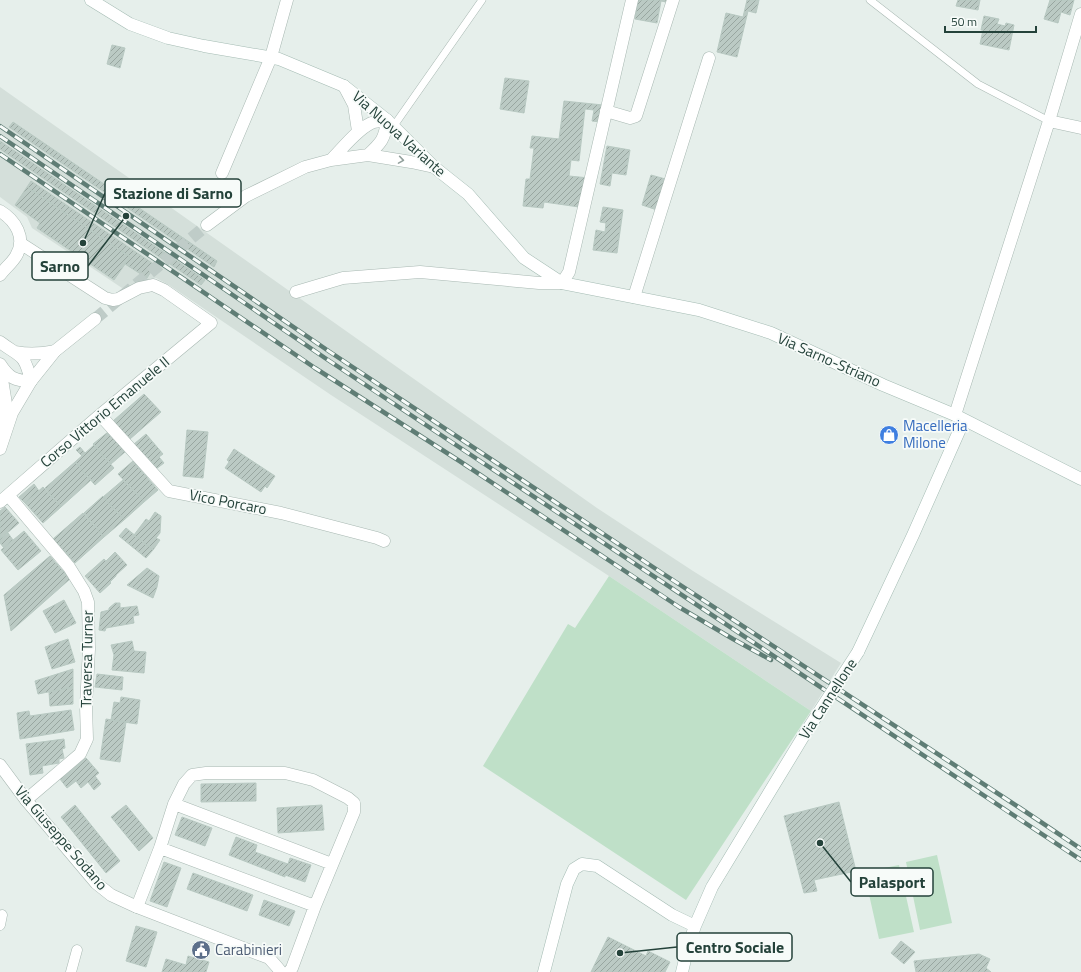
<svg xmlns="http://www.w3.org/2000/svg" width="1081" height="972" viewBox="0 0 1081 972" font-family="'Titillium Web',sans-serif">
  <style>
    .built { fill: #d4dfda }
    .pitch { fill: #bfe0c8 }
    .building { fill: url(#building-hatch); stroke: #b8c9c2 }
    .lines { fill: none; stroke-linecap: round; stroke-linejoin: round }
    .tertiary-tunnel { stroke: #bfccc8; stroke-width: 12; stroke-dasharray: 12 6; stroke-linecap: butt }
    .service-casing { stroke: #a8b8b2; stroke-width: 8 }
    .pedestrian-casing { stroke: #a8b8b2; stroke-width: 11 }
    .minor-casing { stroke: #a8b8b2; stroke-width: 13 }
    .tertiary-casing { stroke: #a8b8b2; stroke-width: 13 }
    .secondary-casing { stroke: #a4bbb3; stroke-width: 13 }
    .service { stroke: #fff; stroke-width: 7 }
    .pedestrian { stroke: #fff; stroke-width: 10 }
    .minor { stroke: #fff; stroke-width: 12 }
    .tertiary { stroke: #fff; stroke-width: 12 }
    .secondary { stroke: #fff; stroke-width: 12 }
    .rail-casing { stroke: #5f7d75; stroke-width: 4.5 }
    .rail { stroke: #f7fbf9; stroke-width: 3; stroke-dasharray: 9; stroke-linecap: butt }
    .secondary-bridge-casing { stroke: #a4bbb3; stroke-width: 13; stroke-linecap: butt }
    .secondary-bridge { stroke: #fff; stroke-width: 12 }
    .oneway { stroke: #92a09c }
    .labels { text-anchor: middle; stroke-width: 3.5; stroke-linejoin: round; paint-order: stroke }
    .street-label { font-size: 15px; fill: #24423a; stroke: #f7fbf9 }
    .shop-label { font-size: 15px; fill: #366cbe; stroke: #f7fbf9; text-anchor: start }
    .service-label { font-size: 15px; fill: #4e5e75; stroke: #f7fbf9; text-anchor: start }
    .leader { fill: none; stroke: #24423a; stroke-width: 1.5 }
    .callout-dot { fill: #24423a; stroke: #f7fbf9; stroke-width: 1.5 }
    .callout { fill: #f7fbf9; stroke: #24423a; stroke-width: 1.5 }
    .callout-label { font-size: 16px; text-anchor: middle; font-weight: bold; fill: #24423a }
  </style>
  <defs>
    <pattern id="building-hatch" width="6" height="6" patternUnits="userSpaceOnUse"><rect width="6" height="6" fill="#bbcac4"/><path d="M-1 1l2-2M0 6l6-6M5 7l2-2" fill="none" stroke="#98a6a0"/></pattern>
  </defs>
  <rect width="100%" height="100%" fill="#e6efeb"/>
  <path class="built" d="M0,87L597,508L693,571L841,663L811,711L609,576L331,395L169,285L156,278L122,288L32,228L27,217L0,197Z"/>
  <path class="pitch" d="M609,576L811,711L686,900L483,766L568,624L575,628Z
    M937,855L952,923L920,930L906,862Z
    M899,865L914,932L879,939L864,872Z"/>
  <path class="building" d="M638,0H672L671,3L661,1L657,23L635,19Z
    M747,0H759L756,13L748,11L737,57L717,52L726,13L743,17Z
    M958,0H980L978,10L956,6Z
    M1050,0H1074L1070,15L1061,12L1058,23L1044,19Z
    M984,16L999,19L997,24L1005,26L1006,23L1014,25L1009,50L980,44L983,30H981Z
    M112,45L125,48L120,68L107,64Z
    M505,78L529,81L524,113L500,109Z
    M564,101L603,105L600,122L592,121L594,110L585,109L579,161L571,160L569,176L589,178L579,207L544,202L543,208L523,206L526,179H530L534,148H530L532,136L559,139Z
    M13,122L217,261L214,267L9,127Z
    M0,141L205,280L201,285L0,149Z
    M607,146L630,150L626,175L612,173L610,186L600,184Z
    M651,175L669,180L660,211L642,205Z
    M31,181L155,265L147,278L125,264L130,257L27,187Z
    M27,187L130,257L114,280L37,228L40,223L15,205Z
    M603,207L623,210L617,253L593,250L596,230L605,232L606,223L600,222Z
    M144,394L161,412L130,439L113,421Z
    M187,430L208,432L203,478L183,476Z
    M108,432L125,452L111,464L93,444Z
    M146,434L163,454L159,457L164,463L156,469L134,444Z
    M94,445L114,468L95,485L75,462Z
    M80,447L85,453L82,456L76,450Z
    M234,449L275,476L267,488L265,486L261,492L225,468L229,462L227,460Z
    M133,461L158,490L144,502L118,474Z
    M75,462L91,480L61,507L45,488Z
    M123,480L144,502L124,520L103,497Z
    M34,484L39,491L25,503L19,497Z
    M43,487L61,507L43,523L25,503Z
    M103,496L124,520L104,537L84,513Z
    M5,507L19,523L0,539V511Z
    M155,512L161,516L160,533L156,538L160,540L153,550L134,535L146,519L149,521Z
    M83,513L104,537L75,563L53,539Z
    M126,528L153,550L146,558L119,536Z
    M24,531L41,551L18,570L1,550Z
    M8,533L13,540L4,548L0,543V539Z
    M115,552L127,565L116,575V576L110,582L111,583L100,593L85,576L104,559L106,561Z
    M50,556L70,579L11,631L4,595Z
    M147,568L159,576L157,587L153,598L127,585Z
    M64,600L76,623L55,633L43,611Z
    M115,603H120V608L137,606L139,615L133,616L134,623L106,628L105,631L99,630L101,612L109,610V608Z
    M68,639L75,662L52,669L45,647Z
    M132,641L134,651L146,652L144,673L112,670L114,655L111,645Z
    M73,669V687L38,694L35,681Z
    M97,674L123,677L122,690L95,687Z
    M73,687V704L50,706L49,692Z
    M121,697L140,700L137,724L111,720L114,702L120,703Z
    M71,710L74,730L20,739L17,713L29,711L30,716Z
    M106,719L126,722L120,762L100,759Z
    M64,739L65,748L62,749L64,758L59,759V763L42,766L43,773L30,775L26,744Z
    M86,758L99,773L95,776L101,784L94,790L88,782L81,788L76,781L67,788L60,779Z
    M256,783V801L201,802V784Z
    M839,802L856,871L814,880L817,891L804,893L784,816Z
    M75,805L120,861L106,873L61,817Z
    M126,805L153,838L139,851L111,817Z
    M322,805L324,830L278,833L277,808Z
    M182,817L212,828L205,846L175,835Z
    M236,837L257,845L255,852L288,864L290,858L311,865L305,882L285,875V877L229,855Z
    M164,862L181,868L167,907L150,901Z
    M193,873L253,895L247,911L187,889Z
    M264,900L295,911L289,926L259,915Z
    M136,926L157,932L146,967L126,961Z
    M608,937L646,956L648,951L670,962L665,972H591Z
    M901,941L915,952L904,964L891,953Z
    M979,954L990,959L986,968L991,972H916L914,961Z
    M188,956L209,962L206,972H162L166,959L186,965Z"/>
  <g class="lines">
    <path class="tertiary-tunnel" d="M95,319L207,225"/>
    <defs>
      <path id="service" d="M870,0L978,84L1049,121
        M393,127L482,0"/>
      <path id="pedestrian" d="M0,925L2,915
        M71,972L77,950"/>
      <path id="minor" d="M606,111L630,118L636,116L673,0
        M1049,121L1081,128
        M222,173L271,57L287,0
        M0,211C15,220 27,238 16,256C12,263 5,268 0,275
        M296,292L343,278L420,272L539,283H562L569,272L632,0
        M634,297L709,58
        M0,342C21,358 24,352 31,381C15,381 9,378 0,364
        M16,352C30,355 41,354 55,351
        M0,367L6,404L5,428
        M100,415L169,491L281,513L377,538L384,541
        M955,415L1049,121L1081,14
        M8,495L69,567L84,591L88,602L89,649L86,706L87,739L80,754L26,800
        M0,502L100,415L211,323L164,290L153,285L139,288L118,299L113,300L105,298L20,243
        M174,804L332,864
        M160,848L315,906
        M137,907L160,848L174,804L184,784L192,775L206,773H285L313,780L348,798L354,803V812L315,906L292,968L289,972"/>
      <path id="tertiary" d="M344,86L354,105L358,131
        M331,160C342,149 360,126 374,122C378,121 383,121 387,120C385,139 381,143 368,155
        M207,225L246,196L305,167L331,160L368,155L411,162L434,167
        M0,449L12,413L31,381L55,351L95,319
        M0,765L26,800L96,883L111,895L137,907L269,958L277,967L281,972"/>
      <path id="secondary" d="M91,0L130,24L168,38L204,46L279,59L344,86L387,120L434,167L468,194L524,258L562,283L699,310L771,333L883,385L955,415L1081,479
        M858,652L913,535L964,420
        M544,972L567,884L574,869L582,864L597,866L672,915L695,926
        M682,972L688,947L695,926L712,887L806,732"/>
    </defs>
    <use href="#service" class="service-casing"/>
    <use href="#pedestrian" class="pedestrian-casing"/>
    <use href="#minor" class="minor-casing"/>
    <use href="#tertiary" class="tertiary-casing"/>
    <use href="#secondary" class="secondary-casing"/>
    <use href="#service" class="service"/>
    <use href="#pedestrian" class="pedestrian"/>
    <use href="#minor" class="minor"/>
    <use href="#tertiary" class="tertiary"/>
    <use href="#secondary" class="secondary"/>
    <defs>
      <path id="rail" d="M0,126L330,352L659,571L1020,808L1081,849
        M0,136L325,358L1081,860
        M0,154L315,368L461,462L679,607L733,639L771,660"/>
    </defs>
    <use href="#rail" class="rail-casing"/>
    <use href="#rail" class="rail"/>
    <defs>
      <path id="secondary-bridge" d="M806,732L858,652"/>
    </defs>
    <use href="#secondary-bridge" class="secondary-bridge-casing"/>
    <use href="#secondary-bridge" class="secondary-bridge"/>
  </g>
  <defs><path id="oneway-chevron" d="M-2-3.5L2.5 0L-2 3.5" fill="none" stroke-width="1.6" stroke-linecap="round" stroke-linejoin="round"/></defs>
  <use class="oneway" href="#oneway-chevron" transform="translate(401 160) rotate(9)"/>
  <defs>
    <symbol id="shop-disc" viewBox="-11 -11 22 22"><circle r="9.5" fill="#3f7fe0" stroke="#f7fbf9"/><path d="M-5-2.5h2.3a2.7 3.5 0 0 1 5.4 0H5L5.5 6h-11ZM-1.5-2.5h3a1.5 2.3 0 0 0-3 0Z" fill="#fff"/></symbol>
    <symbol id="civic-disc" viewBox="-11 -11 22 22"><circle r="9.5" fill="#5c6f8a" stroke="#f7fbf9"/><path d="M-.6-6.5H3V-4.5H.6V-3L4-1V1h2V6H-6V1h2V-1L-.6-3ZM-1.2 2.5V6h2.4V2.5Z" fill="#fff"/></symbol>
  </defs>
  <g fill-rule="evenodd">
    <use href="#shop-disc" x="878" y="424" width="22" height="22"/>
    <use href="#civic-disc" x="190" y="939" width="22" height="22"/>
  </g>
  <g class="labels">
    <g class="street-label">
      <text transform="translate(399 134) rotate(42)" y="5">Via Nuova Variante</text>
      <text transform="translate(829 360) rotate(24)" y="5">Via Sarno-Striano</text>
      <text transform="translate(105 412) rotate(-40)" y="5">Corso Vittorio Emanuele II</text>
      <text transform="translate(228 502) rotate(11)" y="5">Vico Porcaro</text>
      <text transform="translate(87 659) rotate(-89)" y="5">Traversa Turner</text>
      <text transform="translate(828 699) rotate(-57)" y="5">Via Cannellone</text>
      <text transform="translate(61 838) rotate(49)" y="5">Via Giuseppe Sodano</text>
    </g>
    <g class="shop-label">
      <text x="903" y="431">Macelleria<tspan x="903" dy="17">Milone</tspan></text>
    </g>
    <g class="service-label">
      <text x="215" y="955">Carabinieri</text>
    </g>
  </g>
  <path class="leader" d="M83 243L105 193M126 216L88 266M820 843L851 882M620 953L677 947"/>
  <g class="callout-dot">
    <circle cx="83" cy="243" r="4"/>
    <circle cx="126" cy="216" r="4"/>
    <circle cx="820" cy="843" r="4"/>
    <circle cx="620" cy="953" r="4"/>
  </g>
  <g class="callout">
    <rect x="105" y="179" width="136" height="28" rx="4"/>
    <rect x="32" y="252" width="56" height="28" rx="4"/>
    <rect x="851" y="868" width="82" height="28" rx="4"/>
    <rect x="677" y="933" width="115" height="28" rx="4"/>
  </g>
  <g class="callout-label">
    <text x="173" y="199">Stazione di Sarno</text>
    <text x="60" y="272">Sarno</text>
    <text x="892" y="888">Palasport</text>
    <text x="735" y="953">Centro Sociale</text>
  </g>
  <path d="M945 26v6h91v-6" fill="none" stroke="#24423a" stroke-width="2"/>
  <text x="951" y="26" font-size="12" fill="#24423a" stroke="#f7fbf9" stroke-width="3" paint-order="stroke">50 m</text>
</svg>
